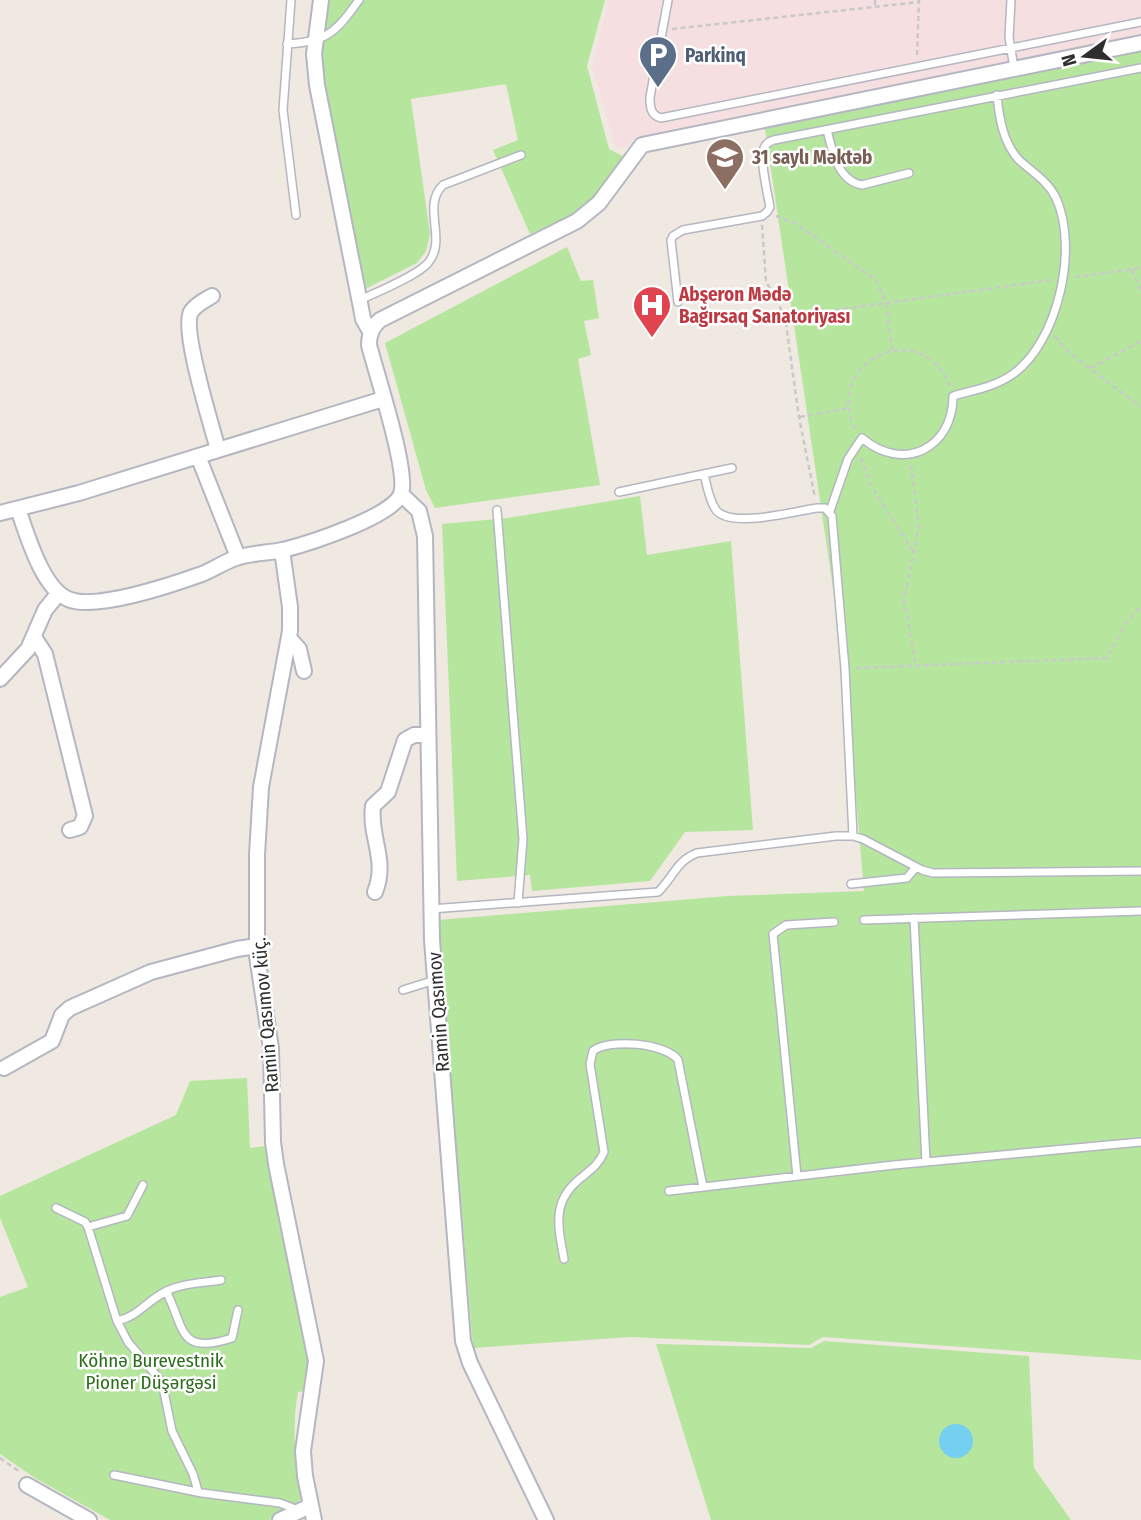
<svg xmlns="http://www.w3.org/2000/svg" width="1141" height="1520" viewBox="0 0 1141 1520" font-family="'Fira Sans Condensed',sans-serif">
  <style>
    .medical { fill: #f5dfe0 }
    .green { fill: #b6e59e }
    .water { fill: #75cff0 }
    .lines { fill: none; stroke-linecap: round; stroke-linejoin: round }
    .lane-casing { stroke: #b4b7c1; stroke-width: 10 }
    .street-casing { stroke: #b4b7c1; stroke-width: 18 }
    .path { stroke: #c9c9c9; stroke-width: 2.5; stroke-dasharray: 5 3.5; stroke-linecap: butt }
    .lane { stroke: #fff; stroke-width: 7 }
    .street { stroke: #fff; stroke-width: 14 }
    .labels { text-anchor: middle; stroke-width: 5; stroke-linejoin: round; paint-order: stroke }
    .service-label { font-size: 19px; font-weight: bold; fill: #4e5e75; stroke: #fff; text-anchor: start }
    .education-label { font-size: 19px; font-weight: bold; fill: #785e54; stroke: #fff; text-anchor: start }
    .health-label { font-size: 19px; font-weight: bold; fill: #be3a42; stroke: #fff; text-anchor: start }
    .street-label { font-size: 19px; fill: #2e2e2e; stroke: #fff }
    .park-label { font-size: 19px; fill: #2c6e1b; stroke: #fff }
  </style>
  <rect width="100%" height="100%" fill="#efe9e1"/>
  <path class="medical" d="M609,0H1141V36L630,141L628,146L616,148L592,65Z"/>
  <path class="green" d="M327,0H605L587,66L609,149L624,157L596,199L577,213L530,234L493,150L518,140L506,84L411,99L430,234L426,251L417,263L363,290L320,63Z
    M1141,51V1360L823,1337L809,1345L630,1337L473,1348L438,920L728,896L864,891L845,669L765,129Z
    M567,247L581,281L593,280L599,318L584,321L591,355L578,359L600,485L435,508L426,490L385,343Z
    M640,496L647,555L731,541L753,830L685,832L650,881L532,891L530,875L457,881L442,524L508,518Z
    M247,1078L250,1148L266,1146L308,1365L306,1391L298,1392C291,1428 296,1463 301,1499L269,1520H110L35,1478L0,1454V1297L28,1287L0,1218V1196L176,1115L190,1081Z
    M824,1341L1029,1356L1034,1468L1071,1520H711L656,1344L811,1348Z"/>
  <path class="water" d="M939 1441a17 17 0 1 1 34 0a17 17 0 1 1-34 0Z"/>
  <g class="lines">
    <defs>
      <path id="lane" d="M291,0L283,110L296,215
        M668,0L650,97C650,106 650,115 661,118L1141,22
        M1011,0L1009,37L1014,68
        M287,44C327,42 336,32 359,0
        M827,130C832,150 838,181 862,185L909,173
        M360,300C377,292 417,276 428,263C448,240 421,206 443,185L521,155
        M678,302L671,240L673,236L683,230L762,216L767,212L770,207C768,195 758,155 765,146C767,143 770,141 774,140L1141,68
        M704,474C707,486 709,500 716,510C731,529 795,511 817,508H825L832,516L845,669L853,836
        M619,492L732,468
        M497,510L523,839L518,903
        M830,511L848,459L862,438C903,473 953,449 953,396C973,390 995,387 1013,374C1058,342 1079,248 1056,198C1048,181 1032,172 1019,160C1003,143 999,117 997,95
        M851,884L907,878L916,867
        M431,909L658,892C673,878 676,861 697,853L836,836H853L863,839L922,870L933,873L1141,871
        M914,918L926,1162
        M864,920L1141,911
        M403,990L435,980
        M797,1176L773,934L786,925L834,922
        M669,1191L894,1165L1141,1142
        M56,1208L85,1222L88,1227L117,1321
        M88,1227L127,1216L143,1185
        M564,1259C558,1225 551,1201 582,1177C592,1169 599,1164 604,1152L590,1064L593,1051C609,1038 666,1043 678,1060L703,1187
        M166,1291C185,1327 177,1356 232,1338L238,1310
        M114,1475L202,1493L280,1503L298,1510
        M198,1491L193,1474L172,1431L162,1382L128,1342L117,1321C137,1317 147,1301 165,1292C181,1283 203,1283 221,1280"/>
      <path id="street" d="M321,0L314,54L317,85L361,308L363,319L371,333
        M212,296C205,300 195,305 191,312C181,330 212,426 218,450
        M198,456L238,557
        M401,494L419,511L425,536L432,940L463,1341L470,1363L546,1520
        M18,509C27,534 42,588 68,599C95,611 174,584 202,574C214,569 224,562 236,558C251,553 267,553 283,550C307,544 392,517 401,494C409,472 376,373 369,345C369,334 372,327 380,320L577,221L599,203L642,145L1141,43
        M0,513L79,493L383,399
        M282,550L290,607V631L261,787L257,855V956L271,1048L273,1142L276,1164L316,1361L303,1451L305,1476L314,1520
        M34,637L45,654L85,816L80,827L70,830
        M289,638L299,649L304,671
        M0,679L28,649L45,610L58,594
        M375,892C388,860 369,837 373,806L388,792L405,740L414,735H428
        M4,1068L52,1041L62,1015L70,1008L151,972L237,949L257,946
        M27,1485L89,1520
        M280,1520L310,1506"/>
    </defs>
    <use href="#lane" class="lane-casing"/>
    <use href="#street" class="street-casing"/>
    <path class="path" d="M875,0V8
      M672,29L919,2
      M917,55L919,0
      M776,216L795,223L876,280L886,303L892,351
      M762,225L766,281L785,317L799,417L815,498
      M1132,270L1141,291
      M1075,277L1141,268
      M785,317L1051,280
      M1055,336L1068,352L1141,407
      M1091,368L1141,341
      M800,417L849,408
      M855,429C822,359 923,316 950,386
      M861,458L870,484L914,553
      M911,465L919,527L904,600L916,665
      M856,668L1107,658L1125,625L1141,605
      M0,1458L20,1472"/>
    <use href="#lane" class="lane"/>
    <use href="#street" class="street"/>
  </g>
  <defs>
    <symbol id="parking-pin" viewBox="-11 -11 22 30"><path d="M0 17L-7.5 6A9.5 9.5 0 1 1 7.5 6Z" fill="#5c6f8a" stroke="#fff"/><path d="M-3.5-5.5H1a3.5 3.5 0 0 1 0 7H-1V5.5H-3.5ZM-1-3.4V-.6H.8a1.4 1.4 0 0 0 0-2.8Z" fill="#fff"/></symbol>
    <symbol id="school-pin" viewBox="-11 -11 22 30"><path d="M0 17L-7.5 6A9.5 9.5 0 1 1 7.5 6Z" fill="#8d6e63" stroke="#fff"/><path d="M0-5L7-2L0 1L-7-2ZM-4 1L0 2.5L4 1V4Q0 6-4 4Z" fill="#fff"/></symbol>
    <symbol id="hospital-pin" viewBox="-11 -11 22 30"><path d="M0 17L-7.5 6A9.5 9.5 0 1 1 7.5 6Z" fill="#e0444e" stroke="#fff"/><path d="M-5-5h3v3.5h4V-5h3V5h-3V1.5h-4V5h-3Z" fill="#fff"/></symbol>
  </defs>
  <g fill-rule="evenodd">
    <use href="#parking-pin" x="636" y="33" width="44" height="60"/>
    <use href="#school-pin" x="703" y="135" width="44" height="60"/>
    <use href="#hospital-pin" x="630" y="283" width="44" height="60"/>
  </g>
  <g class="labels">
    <g class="service-label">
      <text x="685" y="62">Parkinq</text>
    </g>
    <g class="education-label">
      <text x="752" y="164">31 saylı Məktəb</text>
    </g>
    <g class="health-label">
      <text x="679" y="301">Abşeron Mədə<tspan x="679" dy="22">Bağırsaq Sanatoriyası</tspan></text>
    </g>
    <g class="street-label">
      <text transform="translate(438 1012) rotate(-94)" y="7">Ramin Qasımov</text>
      <text transform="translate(265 1015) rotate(-95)" y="7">Ramin Qasımov küç.</text>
    </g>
    <g class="park-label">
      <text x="151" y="1367">Köhnə Burevestnik<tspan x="151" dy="22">Pioner Düşərgəsi</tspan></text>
    </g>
  </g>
  <g transform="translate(1085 56) rotate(255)" stroke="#ffffff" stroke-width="5" paint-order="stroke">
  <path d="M0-5L12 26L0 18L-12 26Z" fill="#2e2e2e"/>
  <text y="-10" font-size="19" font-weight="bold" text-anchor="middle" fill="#2e2e2e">N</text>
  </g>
</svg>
